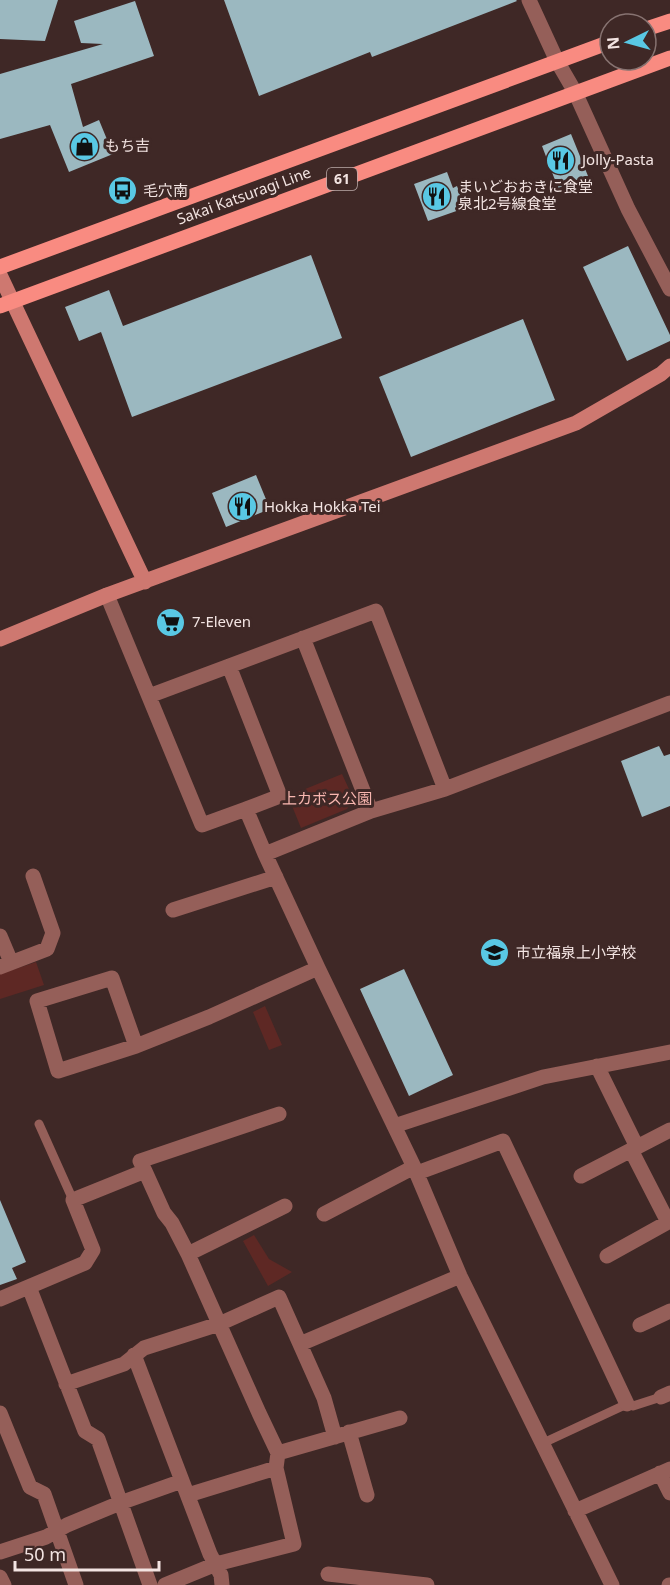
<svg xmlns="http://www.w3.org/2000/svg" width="670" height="1585" viewBox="0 0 670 1585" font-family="'Noto Sans','Noto Sans JP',sans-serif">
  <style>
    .green { fill: #5e2824 }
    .building { fill: #9bb8c0 }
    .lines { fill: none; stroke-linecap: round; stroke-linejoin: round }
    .lane { stroke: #955f59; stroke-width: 9 }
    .street { stroke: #955f59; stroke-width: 15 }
    .secondary { stroke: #ce7870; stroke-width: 15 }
    .primary { stroke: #f98b81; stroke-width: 15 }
    .labels { text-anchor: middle; stroke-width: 6; stroke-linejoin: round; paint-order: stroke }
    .shield { fill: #3f2826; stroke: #bdacaa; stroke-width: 1.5 }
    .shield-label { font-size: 14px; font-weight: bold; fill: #f3e4e2 }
    .poi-label { font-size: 15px; fill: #f3e4e2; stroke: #3f2826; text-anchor: start }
    .street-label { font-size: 15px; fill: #f3e4e2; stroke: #3f2826 }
    .park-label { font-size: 15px; fill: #f8b6af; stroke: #3f2826 }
  </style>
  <rect width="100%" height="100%" fill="#3f2826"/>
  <path class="green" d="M342,774L354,800L347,809L301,828L288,796Z
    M36,962L44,985L0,999V974Z
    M265,1006L282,1045L269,1050L253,1012Z
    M254,1235L269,1259L292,1272L268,1286L243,1241Z"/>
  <path class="building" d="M0,0H58L45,41L0,39Z
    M224,0H516L517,1L372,57L370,52L259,96Z
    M135,1L154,56L71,84L83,127L99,120L113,154L69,172L50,125L0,139V74L103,44L81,43L74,21Z
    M571,134L588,176L558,188L542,146Z
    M447,172L453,188L457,186L465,208L428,221L414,184Z
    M628,246L670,335V341L627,361L583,267Z
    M311,255L342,338L132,417L101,332L79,341L65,307L109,290L123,326Z
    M523,319L555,400L411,457L379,377Z
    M256,475L270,509L226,527L212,493Z
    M659,746L664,756L670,754V806L642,817L621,761Z
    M404,969L453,1075L409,1096L360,989Z
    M0,1200L26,1262L12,1268L17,1279L0,1285Z"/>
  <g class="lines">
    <path class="lane" d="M39,1124L73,1200
      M541,1444L627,1404L633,1406L661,1397"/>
    <path class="street" d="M529,0L557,61L575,92L628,209L670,289
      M107,595L202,825L246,809L265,854
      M303,638L371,811
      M229,666L280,796L246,809
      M149,696L376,611L445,789
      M173,910L276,877
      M0,936L11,962
      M0,967L47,949L53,933L33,876
      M136,1046L112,978L37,1001L58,1071L136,1046L209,1017L318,968
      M597,1066L637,1147
      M394,1126L543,1077L670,1052
      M631,1150L668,1222
      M145,1171L164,1213L172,1223L188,1254L259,1413L278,1453L276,1468L294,1544L216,1564L165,1585
      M417,1173L503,1141L627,1404
      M581,1176L670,1130
      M324,1214L414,1167
      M188,1254L285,1206
      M607,1256L670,1221
      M29,1287L85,1431L98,1439L150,1585
      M0,1299L85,1263L93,1250L73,1200L145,1171L140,1161L279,1114
      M640,1325L670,1311
      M300,1344L460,1276
      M134,1355L210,1554L221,1575L222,1585
      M66,1384L124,1364L144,1348L219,1324L279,1297L324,1398L335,1437
      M661,1397L670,1393
      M0,1413L30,1487L44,1494L76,1585
      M349,1432L367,1495
      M278,1453L400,1418
      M660,1473L670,1493
      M188,1495L276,1468
      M575,1511L670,1469
      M0,1552L46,1537L67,1525L120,1503L182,1481
      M328,1574L427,1585
      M0,1577L4,1585
      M612,1585L460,1276L414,1167L318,968L265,854L371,811L445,789L670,703
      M669,1585H670"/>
    <path class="secondary" d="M0,275L145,582
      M0,639L107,595L576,423L661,374L670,366"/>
    <path class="primary" d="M646,29L670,21
      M0,267L610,42
      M0,306L670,58"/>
  </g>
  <defs>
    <symbol id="shop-disc" viewBox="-11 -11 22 22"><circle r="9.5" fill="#59c8e4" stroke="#3f2826"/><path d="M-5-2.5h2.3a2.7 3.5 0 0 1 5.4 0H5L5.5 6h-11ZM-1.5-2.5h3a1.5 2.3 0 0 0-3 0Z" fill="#111"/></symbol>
    <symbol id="restaurant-disc" viewBox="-11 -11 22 22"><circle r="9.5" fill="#59c8e4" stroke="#3f2826"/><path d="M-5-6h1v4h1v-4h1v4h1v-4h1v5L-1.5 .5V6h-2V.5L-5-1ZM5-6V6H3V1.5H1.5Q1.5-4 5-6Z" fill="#111"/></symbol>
    <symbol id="bus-disc" viewBox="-11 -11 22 22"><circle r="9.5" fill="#59c8e4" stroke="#3f2826"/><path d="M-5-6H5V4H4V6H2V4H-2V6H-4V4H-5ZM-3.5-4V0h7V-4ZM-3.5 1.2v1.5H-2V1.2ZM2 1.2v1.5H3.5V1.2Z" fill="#111"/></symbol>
    <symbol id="supermarket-disc" viewBox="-11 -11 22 22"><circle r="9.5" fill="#59c8e4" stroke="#3f2826"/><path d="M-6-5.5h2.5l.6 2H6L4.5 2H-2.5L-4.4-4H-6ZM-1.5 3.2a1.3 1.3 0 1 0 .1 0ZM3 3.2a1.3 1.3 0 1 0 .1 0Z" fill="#111"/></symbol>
    <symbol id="school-disc" viewBox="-11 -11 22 22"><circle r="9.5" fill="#59c8e4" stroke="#3f2826"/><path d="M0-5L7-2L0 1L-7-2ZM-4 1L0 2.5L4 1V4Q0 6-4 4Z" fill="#111"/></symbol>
  </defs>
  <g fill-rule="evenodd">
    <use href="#shop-disc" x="68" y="130" width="33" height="33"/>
    <use href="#restaurant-disc" x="544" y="144" width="33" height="33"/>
    <use href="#bus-disc" x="106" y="174" width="33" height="33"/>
    <use href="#restaurant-disc" x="420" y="180" width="33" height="33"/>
    <use href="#restaurant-disc" x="226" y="490" width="33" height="33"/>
    <use href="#supermarket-disc" x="154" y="606" width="33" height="33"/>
    <use href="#school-disc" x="478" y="936" width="33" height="33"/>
  </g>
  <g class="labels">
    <rect class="shield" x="327" y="168" width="30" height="22" rx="4.5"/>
    <g class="shield-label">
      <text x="342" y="184">61</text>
    </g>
    <g class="poi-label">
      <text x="105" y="151">もち吉</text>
      <text x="582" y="165">Jolly-Pasta</text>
      <text x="458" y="192">まいどおおきに食堂<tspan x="458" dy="17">泉北2号線食堂</tspan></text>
      <text x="143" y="196">毛穴南</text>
      <text x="264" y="512">Hokka Hokka Tei</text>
      <text x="192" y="627">7-Eleven</text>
      <text x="516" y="958">市立福泉上小学校</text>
    </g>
    <g class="street-label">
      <text transform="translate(244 196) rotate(-20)" y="5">Sakai Katsuragi Line</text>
    </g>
    <g class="park-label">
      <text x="327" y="804">上カボス公園</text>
    </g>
  </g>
  <g transform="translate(628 42) rotate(265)"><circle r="28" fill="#3f2826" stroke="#877371" stroke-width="1.5"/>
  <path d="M0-4.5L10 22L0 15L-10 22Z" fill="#59c8e4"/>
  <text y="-9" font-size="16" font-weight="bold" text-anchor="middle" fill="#f3e4e2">N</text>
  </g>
  <path d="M15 1561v9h144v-9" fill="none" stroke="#f3e4e2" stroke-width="3"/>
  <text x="24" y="1561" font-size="18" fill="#f3e4e2" stroke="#3f2826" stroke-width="4.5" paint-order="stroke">50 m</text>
</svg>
